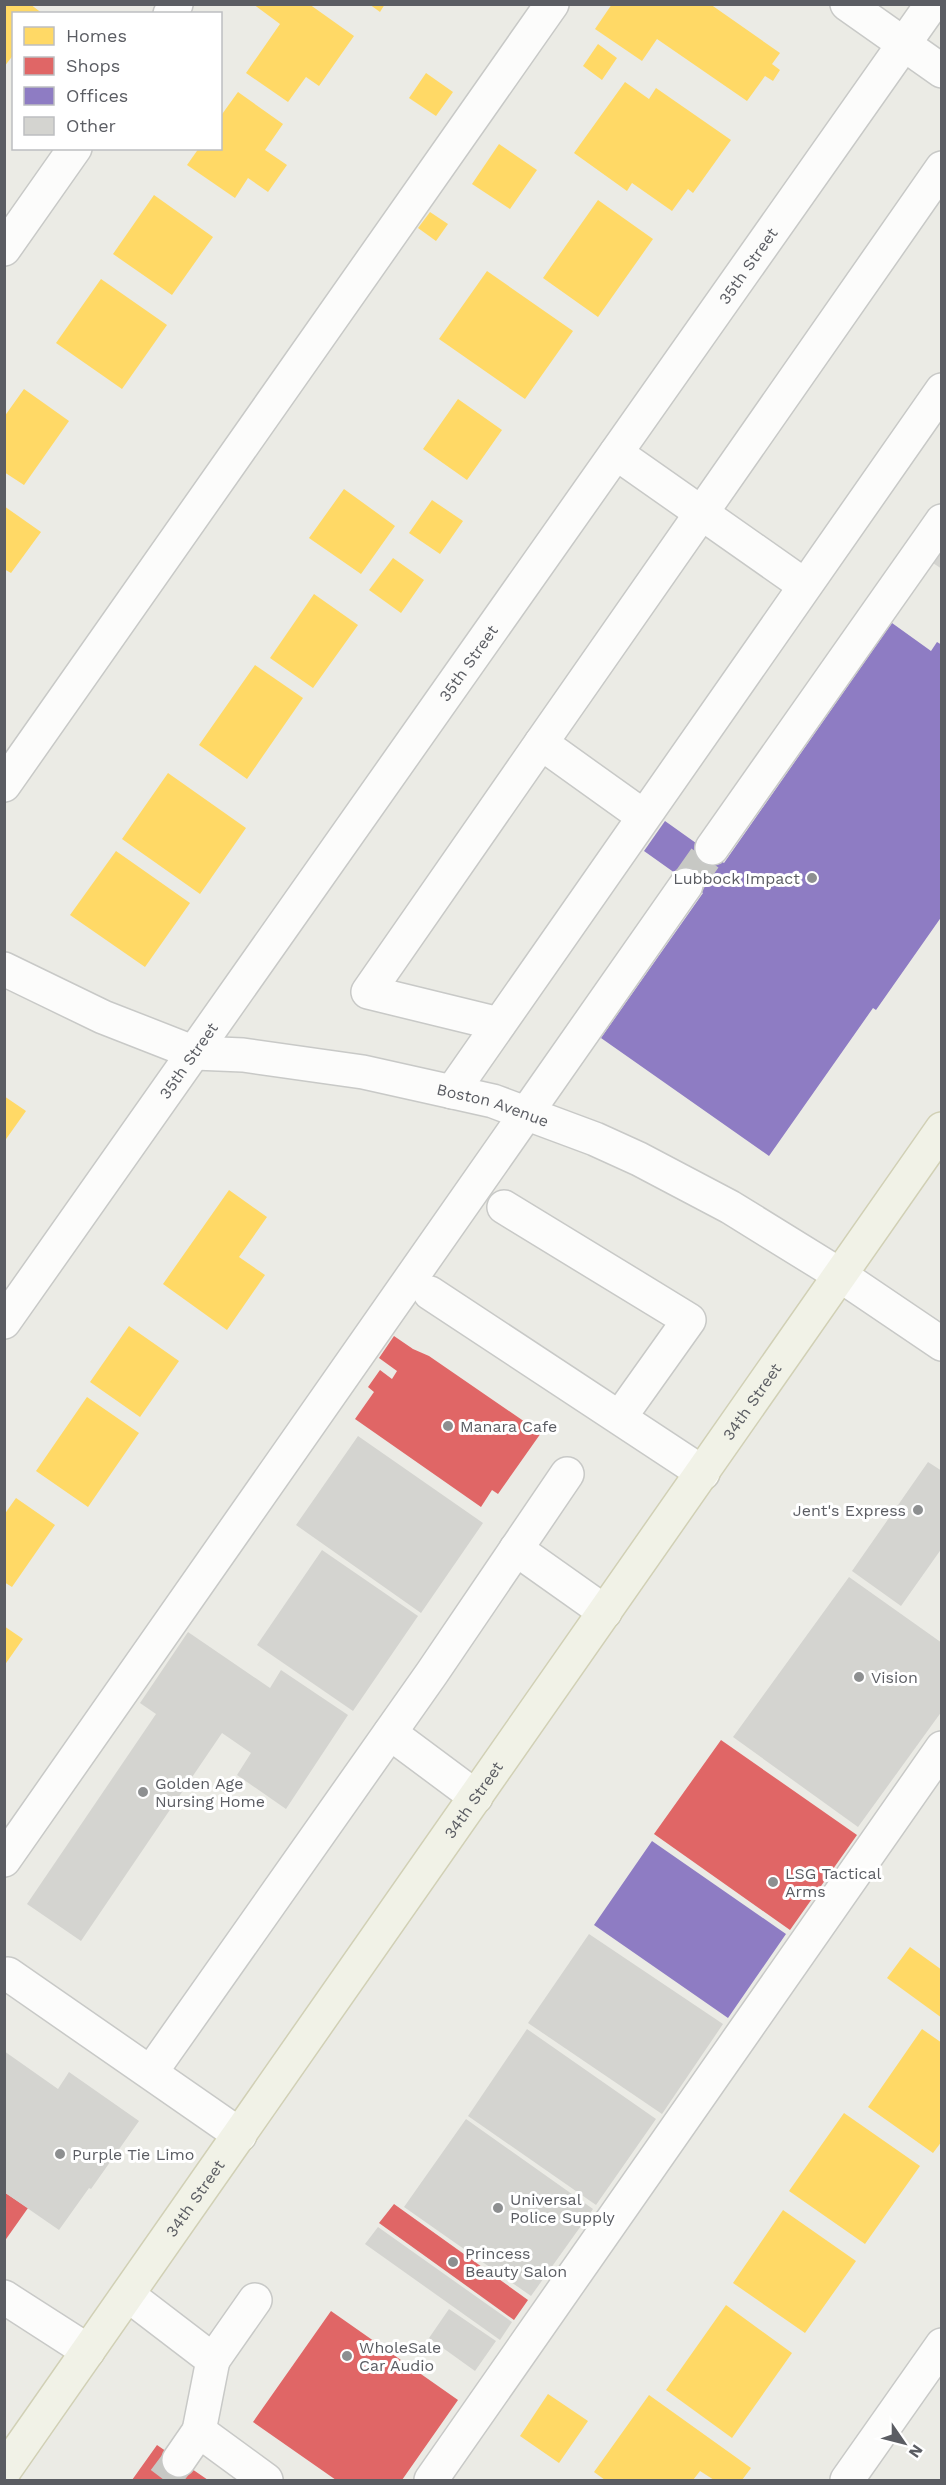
<svg xmlns="http://www.w3.org/2000/svg" width="946" height="2485" viewBox="0 0 946 2485" font-family="'Work Sans',sans-serif">
  <style>
    .homes { fill: #ffd966 }
    .shops { fill: #e06666 }
    .offices { fill: #8e7cc3 }
    .building { fill: #d4d4d0 }
    .lines { fill: none; stroke-linecap: round; stroke-linejoin: round }
    .minor-tunnel { stroke: #c7c8c4; stroke-width: 33; stroke-dasharray: 33 16; stroke-linecap: butt }
    .minor-casing { stroke: #c8c9c7; stroke-width: 36 }
    .major-casing { stroke: #d1d0b5; stroke-width: 36 }
    .minor { stroke: #fcfcfb; stroke-width: 33 }
    .major { stroke: #f1f2e7; stroke-width: 33 }
    .poi-dot { fill: #8d8f90; stroke: #fff; stroke-width: 2 }
    .labels { text-anchor: middle; stroke-width: 6; stroke-linejoin: round; paint-order: stroke }
    .street-label { font-size: 16px; fill: #5b5d63; stroke: #fff }
    .poi-label { font-size: 16px; fill: #5b5d63; stroke: #fff; text-anchor: start }
  </style>
  <rect width="100%" height="100%" fill="#ebebe5"/>
  <path class="homes" d="M4,4H30L43,14H14V54L4,67Z
    M253,4H309L354,36L319,86L306,77L288,102L246,73L280,24Z
    M369,4H385L380,12Z
    M612,4H710L780,53L772,64L780,70L773,81L765,76L747,101L657,39L642,61L595,29Z
    M598,44L617,58L602,80L583,66Z
    M426,73L453,92L436,116L409,98Z
    M625,82L649,99L656,88L731,140L693,193L688,189L672,211L632,183L627,191L574,153Z
    M238,92L283,124L265,150L287,165L268,192L248,178L235,198L187,165L199,148H220V117Z
    M499,144L537,170L510,209L472,184Z
    M154,195L213,237L172,295L113,254Z
    M598,200L653,239L598,317L543,278Z
    M430,212L448,224L436,241L418,228Z
    M487,271L573,331L525,399L439,339Z
    M101,279L167,325L122,389L56,343Z
    M24,389L69,421L24,485L4,472V417Z
    M458,399L502,430L467,480L423,449Z
    M344,489L395,526L361,574L309,538Z
    M432,500L463,521L440,554L409,533Z
    M4,506L41,532L11,573L4,569Z
    M393,558L424,580L401,613L369,590Z
    M314,594L358,625L313,688L270,658Z
    M255,665L303,698L247,779L199,745Z
    M168,773L246,828L200,894L122,839Z
    M116,851L190,903L145,967L70,915Z
    M4,1096L26,1111L4,1142Z
    M229,1190L267,1217L239,1257L265,1275L227,1330L163,1284Z
    M129,1326L179,1361L140,1417L90,1382Z
    M87,1397L139,1433L88,1507L36,1471Z
    M16,1498L55,1525L12,1587L4,1582V1515Z
    M4,1626L23,1639L4,1666Z
    M910,1947L942,1970V2018L887,1978Z
    M922,2029L942,2043V2141L933,2153L868,2107Z
    M844,2113L920,2166L865,2244L789,2191Z
    M783,2210L856,2261L805,2333L733,2283Z
    M726,2305L792,2353L732,2438L666,2390Z
    M548,2394L588,2421L559,2463L520,2436Z
    M649,2395L751,2468L742,2480H714L700,2471L693,2480H605L594,2472Z"/>
  <path class="shops" d="M394,1336L413,1349L429,1356L541,1433L498,1494L492,1490L481,1507L355,1419L374,1392L368,1387L380,1370L392,1379L397,1371L379,1358Z
    M721,1740L857,1835L790,1930L654,1834Z
    M4,2192L28,2208L4,2242Z
    M394,2204L528,2300L514,2320L379,2223Z
    M331,2311L458,2400L402,2480H336L253,2422Z
    M157,2445L208,2480H132Z"/>
  <path class="offices" d="M892,623L931,651L937,642L942,645V916L876,1010L873,1008L769,1156L601,1038L703,893L644,851L665,821L724,863Z
    M652,1841L786,1934L728,2018L594,1925Z"/>
  <path class="building" d="M942,551V569L933,563Z
    M358,1436L483,1523L421,1613L296,1525Z
    M928,1462L942,1471V1548L901,1606L852,1571Z
    M322,1550L418,1616L353,1711L257,1645Z
    M849,1577L942,1643V1711L858,1827L733,1737Z
    M188,1632L270,1688L281,1670L348,1715L286,1809L237,1775L251,1753L222,1733L81,1941L27,1904L156,1714L140,1703Z
    M589,1934L723,2024L662,2114L528,2023Z
    M527,2029L656,2119L596,2205L468,2116Z
    M4,2051L58,2089L69,2072L139,2121L91,2189L89,2188L59,2230L4,2192Z
    M466,2119L593,2209L531,2296L404,2207Z
    M378,2227L512,2322L500,2340L365,2244Z
    M449,2309L496,2341L475,2371L429,2338Z"/>
  <g class="lines">
    <path class="minor-tunnel" d="M686,885L712,848
      M164,2480L179,2460"/>
    <defs>
      <g id="minor">
        <path d="M847,4L942,71"/>
        <path d="M170,14L176,4"/>
        <path d="M4,249L75,148"/>
        <path d="M616,453L804,585"/>
        <path d="M4,785L552,4"/>
        <path d="M643,816L541,743L942,168"/>
        <path d="M712,848L942,521"/>
        <path id="s1" d="M4,969L103,1017L195,1053L243,1055L363,1072L493,1101L595,1139L639,1159L730,1207L840,1275L942,1344"/>
        <path d="M499,1024L368,992L541,743"/>
        <path d="M452,1092L942,390"/>
        <path d="M504,1207L689,1320L620,1417"/>
        <path d="M430,1293L703,1473"/>
        <path id="s2" d="M4,1322L932,4"/>
        <path d="M516,1549L605,1612"/>
        <path d="M390,1733L476,1797"/>
        <path d="M4,1860L686,885"/>
        <path d="M8,1974L240,2135"/>
        <path d="M151,2072L432,1673L567,1474"/>
        <path d="M128,2295L213,2360L199,2431L266,2480"/>
        <path d="M4,2297L88,2351"/>
        <path d="M213,2360L255,2300"/>
        <path d="M179,2460L199,2431"/>
        <path d="M431,2480L942,1748"/>
        <path d="M847,2480L942,2345"/>
      </g>
      <g id="major">
        <path id="s3" d="M4,2471L942,1129"/>
      </g>
    </defs>
    <use href="#minor" class="minor-casing"/>
    <use href="#major" class="major-casing"/>
    <use href="#minor" class="minor"/>
    <use href="#major" class="major"/>
  </g>
  <g class="poi-dot">
    <circle cx="812" cy="878" r="6"/>
    <circle cx="448" cy="1426" r="6"/>
    <circle cx="918" cy="1510" r="6"/>
    <circle cx="859" cy="1677" r="6"/>
    <circle cx="143" cy="1792" r="6"/>
    <circle cx="773" cy="1882" r="6"/>
    <circle cx="60" cy="2154" r="6"/>
    <circle cx="498" cy="2208" r="6"/>
    <circle cx="453" cy="2262" r="6"/>
    <circle cx="347" cy="2356" r="6"/>
  </g>
  <g class="labels">
    <g class="street-label">
      <text dy="6" stroke="none"><textPath href="#s2" startOffset="1292">35th Street</textPath></text>
      <text dy="6" stroke="none"><textPath href="#s2" startOffset="806">35th Street</textPath></text>
      <text dy="6" stroke="none"><textPath href="#s2" startOffset="320">35th Street</textPath></text>
      <text dy="6" stroke="none"><textPath href="#s1" startOffset="512">Boston Avenue</textPath></text>
      <text dy="6" stroke="none"><textPath href="#s3" startOffset="1305">34th Street</textPath></text>
      <text dy="6" stroke="none"><textPath href="#s3" startOffset="819">34th Street</textPath></text>
      <text dy="6" stroke="none"><textPath href="#s3" startOffset="333">34th Street</textPath></text>
    </g>
    <g class="poi-label">
      <text x="800" y="884" text-anchor="end">Lubbock Impact</text>
      <text x="460" y="1432">Manara Cafe</text>
      <text x="906" y="1516" text-anchor="end">Jent's Express</text>
      <text x="871" y="1683">Vision</text>
      <text x="155" y="1789">Golden Age<tspan x="155" dy="18">Nursing Home</tspan></text>
      <text x="785" y="1879">LSG Tactical<tspan x="785" dy="18">Arms</tspan></text>
      <text x="72" y="2160">Purple Tie Limo</text>
      <text x="510" y="2205">Universal<tspan x="510" dy="18">Police Supply</tspan></text>
      <text x="465" y="2259">Princess<tspan x="465" dy="18">Beauty Salon</tspan></text>
      <text x="359" y="2353">WholeSale<tspan x="359" dy="18">Car Audio</tspan></text>
    </g>
  </g>
  <rect width="946" height="2485" fill="none" stroke="#5b5d63" stroke-width="12"/>
  <rect x="12" y="12" width="210" height="138" fill="#ffffff" stroke="#bdbec1" stroke-width="1.5"/>
  <rect x="24" y="27" width="30" height="18" fill="#ffd966" stroke="#bdbec1" stroke-width="1.5"/>
  <text x="66" y="42" font-size="18" fill="#5b5d63">Homes</text>
  <rect x="24" y="57" width="30" height="18" fill="#e06666" stroke="#bdbec1" stroke-width="1.5"/>
  <text x="66" y="72" font-size="18" fill="#5b5d63">Shops</text>
  <rect x="24" y="87" width="30" height="18" fill="#8e7cc3" stroke="#bdbec1" stroke-width="1.5"/>
  <text x="66" y="102" font-size="18" fill="#5b5d63">Offices</text>
  <rect x="24" y="117" width="30" height="18" fill="#d4d4d0" stroke="#bdbec1" stroke-width="1.5"/>
  <text x="66" y="132" font-size="18" fill="#5b5d63">Other</text>
  <g transform="translate(904 2443) rotate(125)" stroke="#ffffff" stroke-width="4.5" paint-order="stroke">
  <path d="M0-4.5L10 22L0 15L-10 22Z" fill="#5b5d63"/>
  <text y="-9" font-size="16" font-weight="bold" text-anchor="middle" fill="#5b5d63">N</text>
  </g>
</svg>
